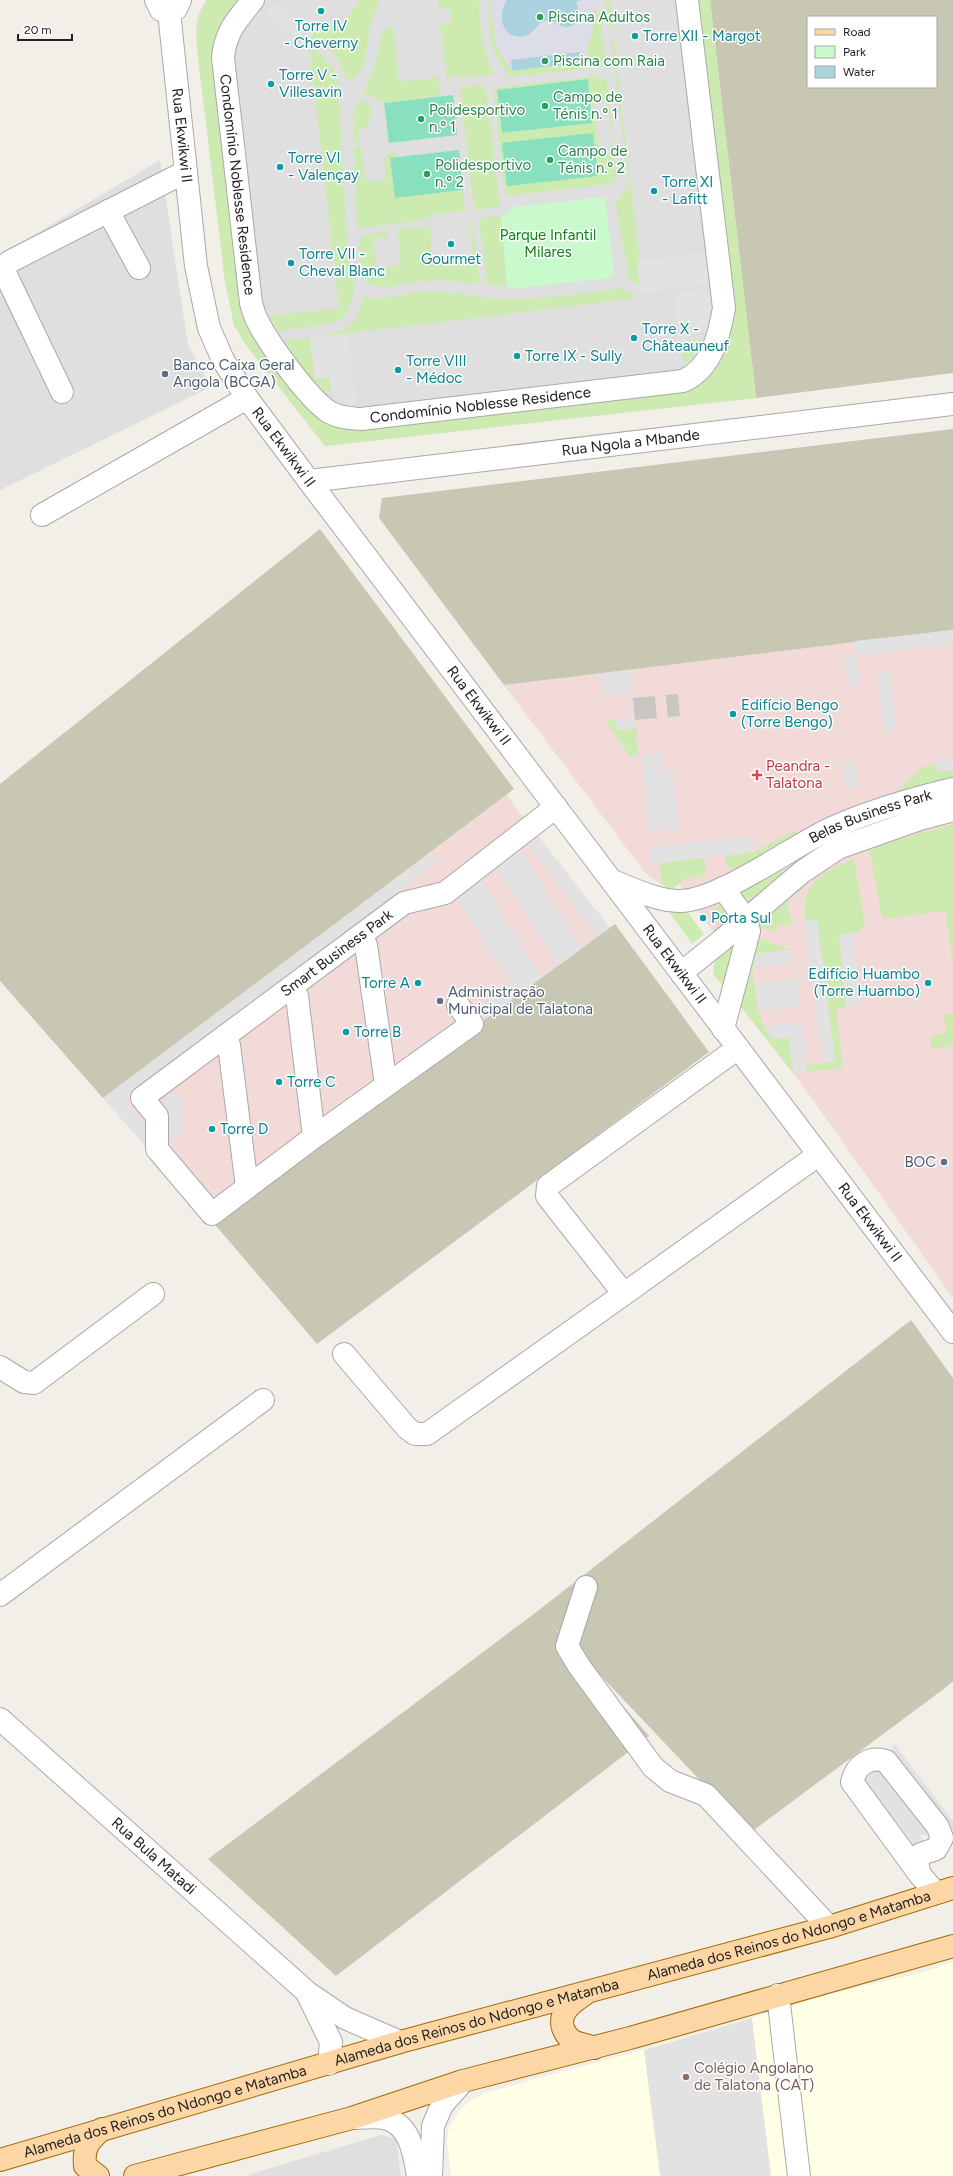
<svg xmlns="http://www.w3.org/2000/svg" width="953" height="2176" viewBox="0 0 953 2176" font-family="Figtree,sans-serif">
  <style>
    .residential { fill: #e0dfdf }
    .commercial { fill: #f2dad9 }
    .education { fill: #ffffe5 }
    .construction { fill: #c7c7b4; fill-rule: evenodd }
    .grass { fill: #cdebb0; fill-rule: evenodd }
    .park { fill: #c8facc }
    .pitch { fill: #88e0be }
    .parking { fill: #e2e2e2 }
    .plaza { fill: #dddde8 }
    .water { fill: #aad3df }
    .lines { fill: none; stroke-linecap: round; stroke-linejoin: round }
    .minor-tunnel { stroke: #c8c6c1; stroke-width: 22; stroke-dasharray: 22 11; stroke-linecap: butt }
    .minor-casing { stroke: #a9a9a9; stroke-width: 24 }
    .major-casing { stroke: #a06b00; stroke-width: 24 }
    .minor { stroke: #fff; stroke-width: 22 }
    .major { stroke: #fcd6a4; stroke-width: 22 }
    .culture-dot { fill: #0f9aa8; stroke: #fff; stroke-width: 1.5 }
    .leisure-dot { fill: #2e9e5b; stroke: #fff; stroke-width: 1.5 }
    .service-dot { fill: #5c6f8a; stroke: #fff; stroke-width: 1.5 }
    .health-dot { fill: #e0444e; stroke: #fff; stroke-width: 1.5 }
    .education-dot { fill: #8d6e63; stroke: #fff; stroke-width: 1.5 }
    .labels { text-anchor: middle; stroke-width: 3; stroke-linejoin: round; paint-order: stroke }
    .leisure-label { font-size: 15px; fill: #27864d; stroke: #fff; text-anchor: start }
    .culture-label { font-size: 15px; fill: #0d838f; stroke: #fff; text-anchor: start }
    .street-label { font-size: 15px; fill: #222; stroke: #fff }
    .park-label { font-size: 15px; fill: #0c8416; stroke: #fff }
    .service-label { font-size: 15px; fill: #4e5e75; stroke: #fff; text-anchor: start }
    .health-label { font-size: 15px; fill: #be3a42; stroke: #fff; text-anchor: start }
    .education-label { font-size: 15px; fill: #785e54; stroke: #fff; text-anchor: start }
  </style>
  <rect width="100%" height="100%" fill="#f2efe9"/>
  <path class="residential" d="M207,0H710L756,398L325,446L246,345L234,325L225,281L197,49L196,26L199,12Z
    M160,160L188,345L211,387L0,490V255Z
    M381,2135L396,2139L401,2176H244Z"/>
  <path class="commercial" d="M953,630V1298L803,1086L737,1002L726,949L690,899L679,884L671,891L646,874L504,685Z
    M506,795L610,928L211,1220L103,1098Z"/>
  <path class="education" d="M953,1962V2176H451L447,2141L449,2128L458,2112L470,2101L485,2093L632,2053L752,2018L816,1997L924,1972Z"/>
  <path class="construction" d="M710,0H953V373L756,398ZM808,17H936V87H808Z
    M953,429V630L504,685L379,518L382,498Z
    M320,529L514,789L103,1098L0,981V784Z
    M615,924L709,1052L317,1344L211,1220Z
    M911,1320L953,1378V1681L945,1688L750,1833L548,1620L649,1736L336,1976L208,1859L539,1610Z"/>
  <path class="grass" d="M207,0H243L223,25L244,300L320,418L694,387C719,370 730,341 732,311L696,0H710L756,398L325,446L246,345L234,325L225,281L197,49C196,30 197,17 207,0Z
    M360,0H379C377,8 373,16 371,24C366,40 369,75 349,80C342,74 341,63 335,55C330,47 318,41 310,36L323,20L336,30Z
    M438,0H479C480,27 482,52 495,75L460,78V75L449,76L450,80H447L440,25L451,24L449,8L439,9Z
    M490,0H493L491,12L494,24L493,31L495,44L512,70L580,62L579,57L585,56L589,68L511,77C490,56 486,29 490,0Z
    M605,0H610L614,29H609Z
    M596,12L600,14L605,59L601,66L595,67L587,51Z
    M393,27L399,82L438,77L441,96L384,103L363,94L375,66L382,33L387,28Z
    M611,40H614L640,262L637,263L640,286L629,279L615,203L629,186Z
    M309,43L333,67L338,80L348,252L355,285L352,300L346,316L337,321L324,325L278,331L269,316L339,308Z
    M598,76L607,80L617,180L609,184L505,196L493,88ZM497,90L592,123L502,133ZM607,100L613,151L599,153L593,102Z
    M482,83V87H486L500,207L474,210L460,86L466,85L467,88L475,87V84Z
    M360,99L373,107L367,128L359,129L360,141L354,142L353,114Z
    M361,146L365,179H371V182L386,180L384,159L387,155L394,152L400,157L390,158L395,198L463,190L465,211L429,215V219L357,229L354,147Z
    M497,216L501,218L507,286L487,285L479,218Z
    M430,226L433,263L473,259L470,226H473L480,284C466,283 453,281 440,280C418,279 386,293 367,283L361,263L359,240L369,234L387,231L388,236L373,239L377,268L401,265L397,230Z
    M620,288L639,298L310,338L315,379L330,377L332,390L323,393L318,390L283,340C302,339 339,337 353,322C359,316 361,305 363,296C386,303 406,291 429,291C454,290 477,298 502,299C541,300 581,293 620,288Z
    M702,339L692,357L684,363L681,342Z
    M615,719L617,730L636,728L638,755L630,756L607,724L606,720Z
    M937,764L938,772L953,770V779L897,792L922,767Z
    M953,824V968L946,911L882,919L869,848Z
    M796,830L798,835L751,862L732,869L726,865L725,856L754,852Z
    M705,858L706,870L703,876L686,878L671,890L662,884L659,863Z
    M854,859L865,924L858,932L839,935L846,1007L836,1009L843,1068L807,1072L806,1065L834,1061L817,919L805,921C800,883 824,871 854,859Z
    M779,865L783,873L752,901L747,902L739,892Z
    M787,899L792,924L784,926L778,924L775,932L759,926L762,919Z
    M722,902L732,915L719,924L711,912Z
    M684,908L704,934L692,944L667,909Z
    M743,936L723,985C698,966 728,947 743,936Z
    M756,937L792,950L753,954C754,960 752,972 753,976C756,993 758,1010 763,1026L789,1037L793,1073L737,1002Z
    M953,1013V1046L932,1049L930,1035L946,1034L944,1014Z"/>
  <path class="park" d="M605,197L614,277L521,288L507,286L501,218L514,207Z"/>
  <path class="pitch" d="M588,79L592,123L502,133L497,90Z
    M453,95L457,135L389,143L384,103Z
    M593,133L598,176L507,186L502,143Z
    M459,150L463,190L395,198L390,158Z"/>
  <path class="parking" d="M275,4L303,26L296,36L267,13Z
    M709,253L713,283L641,292L637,262Z
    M714,289L715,302L711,332L680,335L675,293Z
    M348,334L350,349L356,404H347L336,398L332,390L330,377L315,379L310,338Z
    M953,630V643L857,656L860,685L848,686L844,657L857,655L855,641Z
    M629,670L632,693L603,696L601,674Z
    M889,671L897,730L885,731L877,673Z
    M634,716L636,728L617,730L615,719Z
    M660,753L662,771L673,770L678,828L649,831L642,755Z
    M953,758V770L938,772L936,760Z
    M856,761L859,788L845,790L842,763Z
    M752,836L754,852L651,864L650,847Z
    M539,837L610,928L598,936L528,846Z
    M521,851L582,948L558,966L497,868Z
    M432,852L439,861L124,1099L153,1133L169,1120L165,1095L180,1093L184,1129L154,1155L103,1098Z
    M481,880L542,977L475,1027L465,1015L510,983L456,898Z
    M817,919L835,1061L823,1063L805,921Z
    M853,933L861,1006L846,1007L839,934Z
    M792,950L793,963L754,967L753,954Z
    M797,978L800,1007L758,1011L755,983Z
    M802,1022L807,1072L793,1073L789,1037L772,1039L763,1026Z
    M894,1743L953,1821V1841L889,1757Z
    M883,1768L934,1835H920L926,1845L910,1847L857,1775L869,1774L866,1769Z
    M752,2018L771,2176H660L644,2050Z"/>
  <path class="plaza" d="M493,0H507L505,3L515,35L521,36L533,32L544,21H553L560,26L576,3L581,0H596L593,27L585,56L579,57V52L511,60L512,71L504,60L493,37L494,24L491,12Z"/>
  <path class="water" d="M507,0H581L576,3C582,12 580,25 568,27C559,28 553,18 544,21C537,24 535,32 527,35C504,43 495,17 507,0Z
    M579,52L580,62L512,71L511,60Z"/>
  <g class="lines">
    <path class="minor-tunnel" d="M634,709L679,705"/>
    <defs>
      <g id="minor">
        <path d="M156,0L161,10L169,12L176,9L180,0"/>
        <path id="s1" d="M253,0C237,20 225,32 223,58L251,303C253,309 254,315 257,320C268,343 308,398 329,412C339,418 350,418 361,419L683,381C712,368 719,336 724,308L687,0"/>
        <path id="s2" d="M169,12L196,266L209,328L223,360L247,398L309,481L953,1332"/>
        <path d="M108,211L139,268"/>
        <path d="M62,392L4,271L9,262L185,172"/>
        <path id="s3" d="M309,481L953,404"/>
        <path d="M42,515L247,398"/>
        <path id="s4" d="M612,881C632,888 656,901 679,901C718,902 795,844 834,827C871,811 915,798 953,789"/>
        <path d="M723,888L746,920L749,931L723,1029"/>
        <path d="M360,936L366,945L386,1085"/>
        <path d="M681,973L721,941L802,872L838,848L920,819L953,810"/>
        <path d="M291,988L297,996L314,1137"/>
        <path id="s5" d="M458,1005L472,1024L314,1137L212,1214L157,1149V1116L142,1098L404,903L445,893L556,807"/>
        <path d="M224,1037L229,1045L247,1187"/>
        <path d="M624,1294L818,1155"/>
        <path d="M344,1354L407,1428L415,1434H427L624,1294L547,1196L548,1186L738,1048"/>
        <path d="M0,1367L24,1382L34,1383L153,1294"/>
        <path d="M586,1587L567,1646L579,1666L653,1767L670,1781L706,1795L829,1927"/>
        <path d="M0,1595L263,1400"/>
        <path id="s6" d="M0,1719L308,1993L345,2018L400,2042"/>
        <path d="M920,1875L917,1863L921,1854L936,1849L942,1838L938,1827L886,1761C869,1756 856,1765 852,1782L920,1875L936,1893"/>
        <path d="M308,1995L331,2042L329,2064"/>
        <path d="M778,1995L799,2176"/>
        <path d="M355,2118C364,2118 375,2116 384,2118C411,2124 414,2154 418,2176"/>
        <path d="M431,2176L433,2126L442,2105L463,2081"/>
      </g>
      <g id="major">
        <path d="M585,1994C573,2002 558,2012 563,2028C565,2033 568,2038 573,2041C579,2044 587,2045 594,2048"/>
        <path id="s7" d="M0,2160L400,2042L829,1927L953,1888"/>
        <path d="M98,2176L85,2166C83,2146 89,2141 102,2129"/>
        <path d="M135,2176L352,2118L463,2081L630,2038L953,1946"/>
      </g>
    </defs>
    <use href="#minor" class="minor-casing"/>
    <use href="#major" class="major-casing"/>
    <use href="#minor" class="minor"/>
    <use href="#major" class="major"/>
  </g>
  <g class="culture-dot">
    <circle cx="321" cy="11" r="4"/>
    <circle cx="635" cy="36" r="4"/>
    <circle cx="271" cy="84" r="4"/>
    <circle cx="280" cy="167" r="4"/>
    <circle cx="654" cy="191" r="4"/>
    <circle cx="451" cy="244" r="4"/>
    <circle cx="291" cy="263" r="4"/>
    <circle cx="634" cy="338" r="4"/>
    <circle cx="517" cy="356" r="4"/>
    <circle cx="398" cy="370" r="4"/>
    <circle cx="733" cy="714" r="4"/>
    <circle cx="703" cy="918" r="4"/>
    <circle cx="418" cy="983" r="4"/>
    <circle cx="928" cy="983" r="4"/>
    <circle cx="346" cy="1032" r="4"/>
    <circle cx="279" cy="1082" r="4"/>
    <circle cx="212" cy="1129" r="4"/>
  </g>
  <g class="leisure-dot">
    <circle cx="540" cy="17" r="4"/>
    <circle cx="545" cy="61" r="4"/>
    <circle cx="545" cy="106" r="4"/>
    <circle cx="421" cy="119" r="4"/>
    <circle cx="550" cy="160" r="4"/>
    <circle cx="427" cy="174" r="4"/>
  </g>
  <g class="service-dot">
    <circle cx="165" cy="374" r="4"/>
    <circle cx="440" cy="1001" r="4"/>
    <circle cx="944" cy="1162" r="4"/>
  </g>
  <path class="health-dot" d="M755 769h4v4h4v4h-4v4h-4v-4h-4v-4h4z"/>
  <circle class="education-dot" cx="686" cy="2077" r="4"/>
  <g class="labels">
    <g class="leisure-label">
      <text x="548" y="22">Piscina Adultos</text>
      <text x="553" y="66">Piscina com Raia</text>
      <text x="553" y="102">Campo de<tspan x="553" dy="17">Ténis n.º 1</tspan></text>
      <text x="429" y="115">Polidesportivo<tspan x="429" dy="17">n.º 1</tspan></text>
      <text x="558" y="156">Campo de<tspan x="558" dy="17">Ténis n.º 2</tspan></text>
      <text x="435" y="170">Polidesportivo<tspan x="435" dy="17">n.º 2</tspan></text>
    </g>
    <g class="culture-label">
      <text x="321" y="31" text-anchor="middle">Torre IV<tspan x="321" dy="17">- Cheverny</tspan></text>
      <text x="643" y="41">Torre XII - Margot</text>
      <text x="279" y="80">Torre V -<tspan x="279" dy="17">Villesavin</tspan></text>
      <text x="288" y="163">Torre VI<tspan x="288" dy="17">- Valençay</tspan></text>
      <text x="662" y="187">Torre XI<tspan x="662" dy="17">- Lafitt</tspan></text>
      <text x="299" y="259">Torre VII -<tspan x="299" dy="17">Cheval Blanc</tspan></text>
      <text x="451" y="264" text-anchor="middle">Gourmet</text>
      <text x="642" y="334">Torre X -<tspan x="642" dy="17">Châteauneuf</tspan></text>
      <text x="525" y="361">Torre IX - Sully</text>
      <text x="406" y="366">Torre VIII<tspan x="406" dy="17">- Médoc</tspan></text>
      <text x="741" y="710">Edifício Bengo<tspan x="741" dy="17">(Torre Bengo)</tspan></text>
      <text x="711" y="923">Porta Sul</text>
      <text x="920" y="979" text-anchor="end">Edifício Huambo<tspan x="920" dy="17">(Torre Huambo)</tspan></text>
      <text x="410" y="988" text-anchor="end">Torre A</text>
      <text x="354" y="1037">Torre B</text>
      <text x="287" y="1087">Torre C</text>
      <text x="220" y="1134">Torre D</text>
    </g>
    <g class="street-label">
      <text dy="5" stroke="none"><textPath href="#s2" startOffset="124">Rua Ekwikwi II</textPath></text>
      <text dy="5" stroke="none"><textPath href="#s1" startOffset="194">Condomínio Noblesse Residence</textPath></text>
      <text dy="5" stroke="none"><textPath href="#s1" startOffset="602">Condomínio Noblesse Residence</textPath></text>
      <text dy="5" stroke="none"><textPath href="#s3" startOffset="324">Rua Ngola a Mbande</textPath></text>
      <text dy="5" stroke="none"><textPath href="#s2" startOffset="460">Rua Ekwikwi II</textPath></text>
      <text dy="5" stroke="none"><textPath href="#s2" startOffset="784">Rua Ekwikwi II</textPath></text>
      <text dy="5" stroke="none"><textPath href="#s4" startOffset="281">Belas Business Park</textPath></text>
      <text dy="5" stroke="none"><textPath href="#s5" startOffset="730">Smart Business Park</textPath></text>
      <text dy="5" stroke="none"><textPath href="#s2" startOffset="1108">Rua Ekwikwi II</textPath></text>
      <text dy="5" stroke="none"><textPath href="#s2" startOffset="1432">Rua Ekwikwi II</textPath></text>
      <text dy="5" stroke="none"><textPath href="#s6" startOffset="206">Rua Bula Matadi</textPath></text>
      <text dy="5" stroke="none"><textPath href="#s7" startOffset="820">Alameda dos Reinos do Ndongo e Matamba</textPath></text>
      <text dy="5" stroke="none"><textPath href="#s7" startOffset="496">Alameda dos Reinos do Ndongo e Matamba</textPath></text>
      <text dy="5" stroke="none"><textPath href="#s7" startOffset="172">Alameda dos Reinos do Ndongo e Matamba</textPath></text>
    </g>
    <g class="park-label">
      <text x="548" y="240">Parque Infantil<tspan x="548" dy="17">Milares</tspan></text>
    </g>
    <g class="service-label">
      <text x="173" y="370">Banco Caixa Geral<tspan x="173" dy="17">Angola (BCGA)</tspan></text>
      <text x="448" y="997">Administração<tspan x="448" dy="17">Municipal de Talatona</tspan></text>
      <text x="936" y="1167" text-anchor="end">BOC</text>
    </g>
    <g class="health-label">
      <text x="766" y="771">Peandra -<tspan x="766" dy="17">Talatona</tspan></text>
    </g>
    <g class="education-label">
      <text x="694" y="2073">Colégio Angolano<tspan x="694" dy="17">de Talatona (CAT)</tspan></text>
    </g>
  </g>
  <rect x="807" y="16" width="130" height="72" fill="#ffffff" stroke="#a7a7a7"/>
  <rect x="815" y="29" width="20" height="6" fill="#fcd6a4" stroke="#a7a7a7"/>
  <text x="843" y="36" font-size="12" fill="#222222">Road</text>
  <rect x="815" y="46" width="20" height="12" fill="#c8facc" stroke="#a7a7a7"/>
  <text x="843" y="56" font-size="12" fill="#222222">Park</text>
  <rect x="815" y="66" width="20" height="12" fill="#aad3df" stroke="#a7a7a7"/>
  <text x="843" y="76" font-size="12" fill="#222222">Water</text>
  <path d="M18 34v6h54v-6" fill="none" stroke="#222222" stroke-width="2"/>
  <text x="24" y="34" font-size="12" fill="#222222" stroke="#ffffff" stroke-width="3" paint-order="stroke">20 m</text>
</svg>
